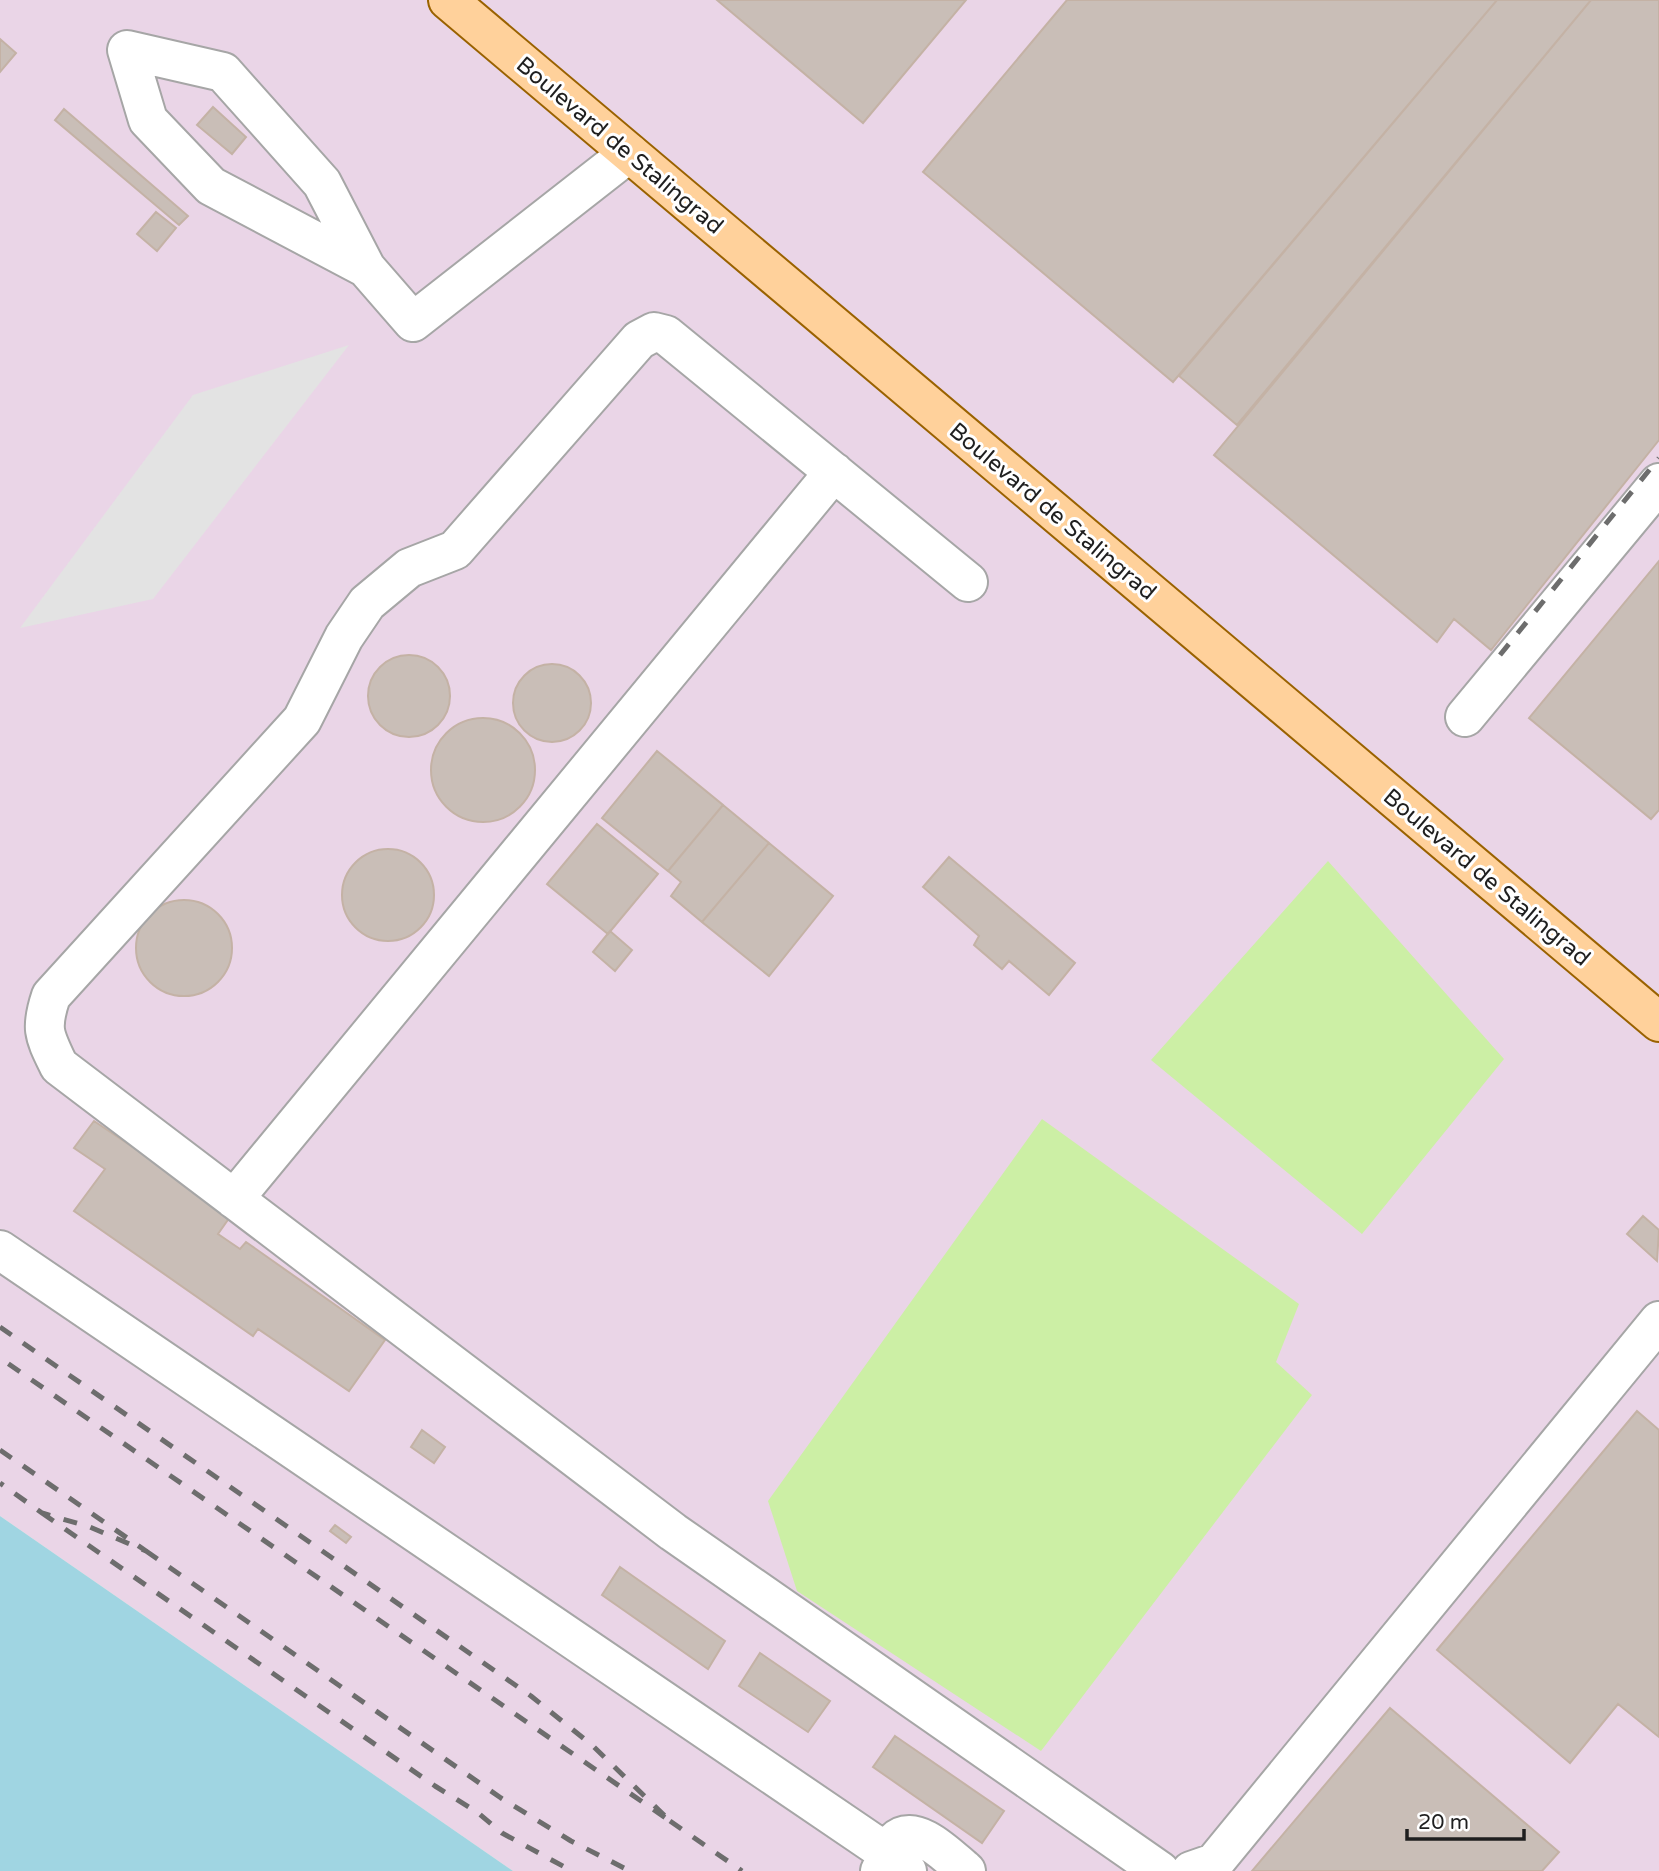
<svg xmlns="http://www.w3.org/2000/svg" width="1659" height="1871" viewBox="0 0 1659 1871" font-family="'Varela Round',sans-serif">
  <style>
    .industrial { fill: #ead5e7 }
    .grass { fill: #ccefa5 }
    .parking { fill: #e3e3e3 }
    .water { fill: #a0d5e2 }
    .building { fill: #c9beb7; stroke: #c4b2a5; stroke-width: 2 }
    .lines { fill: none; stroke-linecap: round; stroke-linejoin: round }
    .minor-casing { stroke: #a6a6a6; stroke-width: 42 }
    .major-casing { stroke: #9a6200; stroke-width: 42 }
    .minor { stroke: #fff; stroke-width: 38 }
    .major { stroke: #ffd19b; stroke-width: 38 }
    .rail { stroke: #6d6d6d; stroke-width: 5; stroke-dasharray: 14 14; stroke-linecap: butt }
    .labels { text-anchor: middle; stroke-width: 6; stroke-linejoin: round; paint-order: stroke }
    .street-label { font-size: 23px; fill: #1f1f1f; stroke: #fff }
  </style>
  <rect width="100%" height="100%" fill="#f1ece4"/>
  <path class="industrial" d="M0,0H1659V1871H513L0,1516Z"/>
  <path class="grass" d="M1328,861L1504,1059L1362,1234L1151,1060Z
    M1042,1119L1299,1304L1276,1362L1312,1395L1041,1751L797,1591L768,1501Z"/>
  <path class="parking" d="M349,345L153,599L20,628L193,395Z"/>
  <path class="water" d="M0,1516L513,1871H0Z"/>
  <path class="building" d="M717,0H966L863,123Z
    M1067,0H1497L1173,382L923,172Z
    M1497,0H1591L1237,425L1179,376Z
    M1591,0H1659V440L1491,650L1454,619L1437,642L1214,455Z
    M0,39L16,53L0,72Z
    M213,107L246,137L232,154L197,125Z
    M64,109L188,216L179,225L55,120Z
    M156,212L176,228L157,251L137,234Z
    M1659,561V810L1651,819L1529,718Z
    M368 696a41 41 0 1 1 82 0a41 41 0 1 1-82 0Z
    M513 703a39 39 0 1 1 78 0a39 39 0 1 1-78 0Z
    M431 770a52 52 0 1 1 104 0a52 52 0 1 1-104 0Z
    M657,751L723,805L668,871L602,818Z
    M723,805L769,843L702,922L671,896L681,882L668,871Z
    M597,824L658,874L608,934L547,884Z
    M769,843L833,896L769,976L702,922Z
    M342 895a46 46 0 1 1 92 0a46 46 0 1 1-92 0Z
    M949,857L1075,963L1049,995L1009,961L1002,969L974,945L979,936L923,887Z
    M136 948a48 48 0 1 1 96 0a48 48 0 1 1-96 0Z
    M610,931L632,950L615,971L593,952Z
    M94,1121L232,1214L218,1234L240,1249L246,1242L385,1340L349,1391L258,1329L253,1336L74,1211L105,1169L74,1148Z
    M1643,1216L1659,1230L1657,1261L1627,1234Z
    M1637,1411L1659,1430V1737L1618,1704L1570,1763L1437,1650Z
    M422,1430L445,1447L434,1463L411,1447Z
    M335,1525L351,1537L346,1543L330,1531Z
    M620,1567L725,1641L708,1669L602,1595Z
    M760,1653L830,1701L808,1732L739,1686Z
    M1390,1708L1559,1852L1542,1871H1252Z
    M895,1736L1004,1811L982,1843L873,1767Z"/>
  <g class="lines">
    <defs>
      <path id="minor" d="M366,268L211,186L148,120L127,50L223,72L322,183L366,268L413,322L629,153
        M968,582L666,335L654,332L639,340L455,550L409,568L367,603L344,637L302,720L51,996C40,1029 44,1035 59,1066L673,1532L1160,1871
        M1465,717L1659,483
        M234,1199L834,472
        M0,1250L877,1846L907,1871
        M880,1871C885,1862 889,1848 895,1841C915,1820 951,1859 966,1871
        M1191,1871L1214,1863L1659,1321"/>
      <path id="major" d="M448,0L1659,1022"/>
    </defs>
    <use href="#minor" class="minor-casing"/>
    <use href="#major" class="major-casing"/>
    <use href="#minor" class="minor"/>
    <use href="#major" class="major"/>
    <path class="rail" d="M1500,655L1659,458
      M0,1327L531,1696L593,1746L670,1821L0,1358
      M0,1450L146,1551L90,1527L42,1513L0,1483
      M42,1513L435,1786L477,1812L502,1833L572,1871
      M146,1551L501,1798L571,1841L630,1871
      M670,1821L742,1871"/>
  </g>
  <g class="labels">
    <g class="street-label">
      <text transform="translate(620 145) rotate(40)" y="8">Boulevard de Stalingrad</text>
      <text transform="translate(1053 511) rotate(40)" y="8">Boulevard de Stalingrad</text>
      <text transform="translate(1487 877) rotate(40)" y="8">Boulevard de Stalingrad</text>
    </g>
  </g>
  <path d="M1407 1829v10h117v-10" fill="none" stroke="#1f1f1f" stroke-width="3.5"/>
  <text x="1418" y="1829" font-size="21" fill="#1f1f1f" stroke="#ffffff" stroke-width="5" paint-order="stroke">20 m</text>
</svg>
